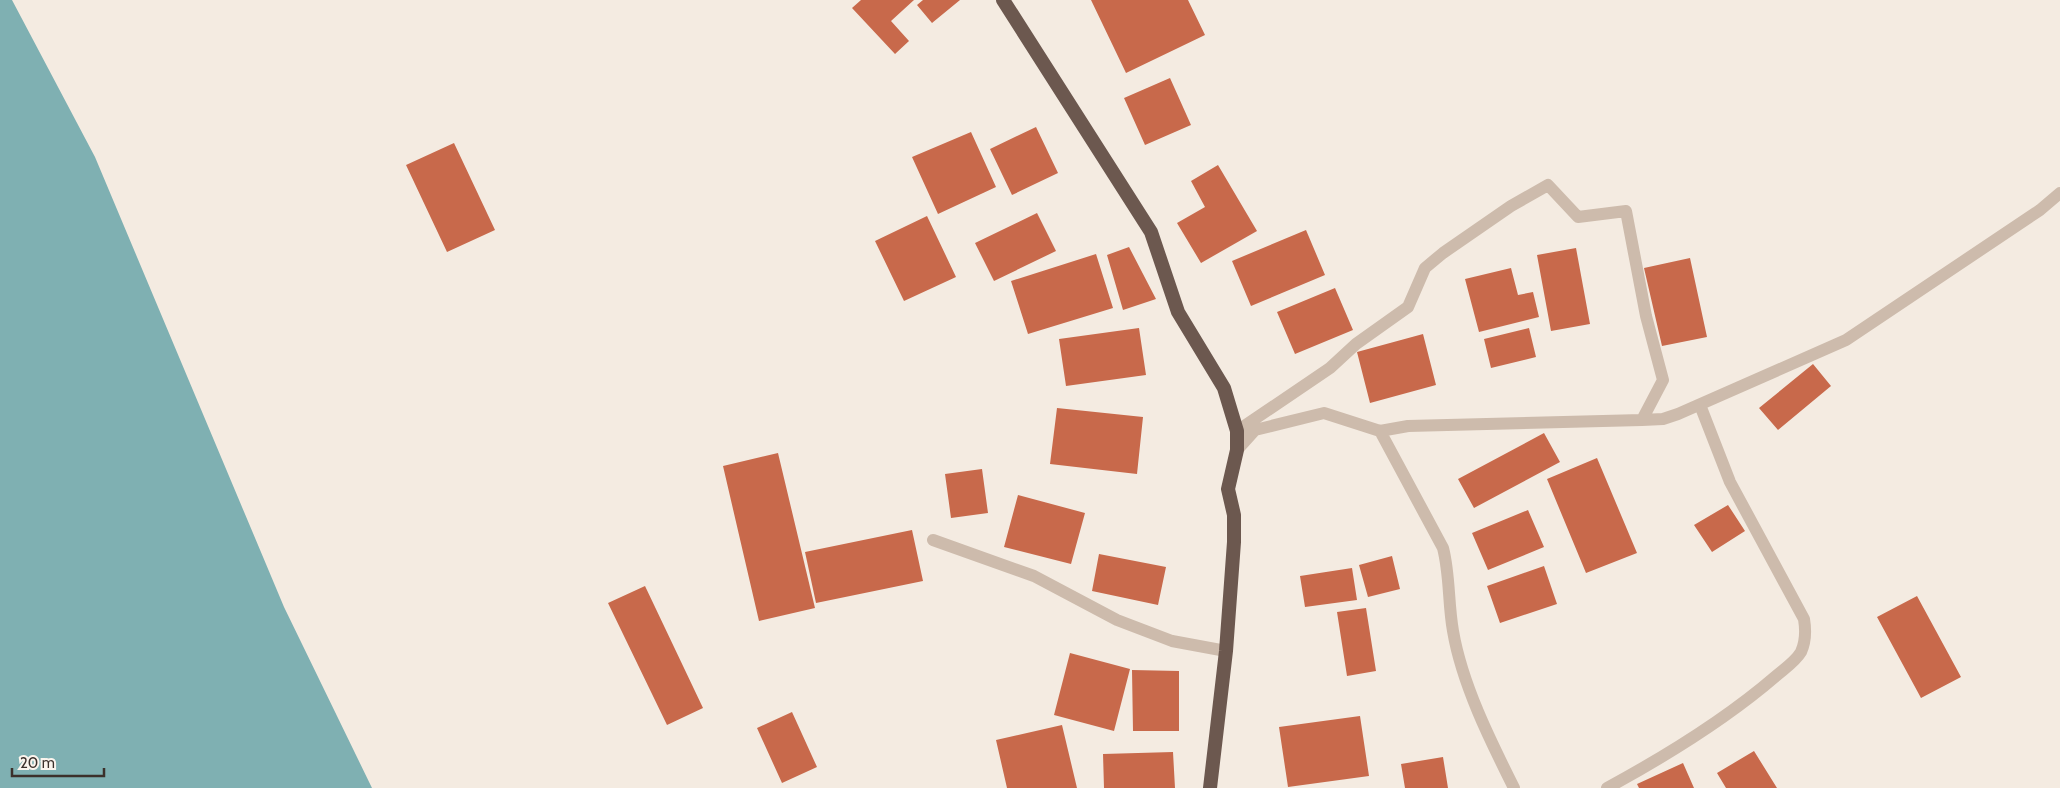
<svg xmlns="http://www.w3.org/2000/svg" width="2060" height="788" viewBox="0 0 2060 788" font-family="Cabin,sans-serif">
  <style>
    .water { fill: #7fb0b2 }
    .building { fill: #c8694b }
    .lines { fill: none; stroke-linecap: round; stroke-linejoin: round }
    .minor { stroke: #cdbbac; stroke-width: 12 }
    .trunk { stroke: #6c584f; stroke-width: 14 }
  </style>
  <rect width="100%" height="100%" fill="#f4ebe1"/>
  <path class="water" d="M0,0H12L95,157L284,607L372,788H0Z"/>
  <path class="building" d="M861,0H914L891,21L909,41L895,54L852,8Z
    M923,0H960L932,23L917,5Z
    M1091,0H1188L1205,35L1126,73Z
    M1170,78L1191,125L1145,145L1124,98Z
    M1036,127L1058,173L1012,195L990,149Z
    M971,132L996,187L938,214L912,157Z
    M454,143L495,230L447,252L406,165Z
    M1218,165L1257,231L1201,263L1177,223L1205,207L1191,181Z
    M1037,213L1056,251L994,281L975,243Z
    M927,216L956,277L904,301L875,241Z
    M1306,230L1325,275L1251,306L1232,261Z
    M1129,247L1156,299L1123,310L1107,255Z
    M1576,248L1590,324L1551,331L1537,255Z
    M1096,254L1113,308L1028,334L1011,281Z
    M1690,258L1707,337L1662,346L1644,268Z
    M1511,268L1518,295L1533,292L1539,317L1479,332L1465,279Z
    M1335,288L1353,330L1295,354L1277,312Z
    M1139,328L1146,375L1066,386L1059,339Z
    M1529,328L1536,357L1491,368L1484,339Z
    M1423,334L1436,385L1370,403L1357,352Z
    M1813,364L1831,386L1778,430L1759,408Z
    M1057,408L1143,417L1137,474L1050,464Z
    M1544,433L1560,462L1474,508L1458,479Z
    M778,453L815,608L759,621L723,466Z
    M1597,458L1637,553L1586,573L1547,479Z
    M982,469L988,513L951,518L945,474Z
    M1018,495L1085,513L1071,564L1004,547Z
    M1728,505L1745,531L1712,552L1694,525Z
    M1528,510L1544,547L1488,570L1472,533Z
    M912,530L923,581L816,603L805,552Z
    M1099,554L1166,567L1158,605L1092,591Z
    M1392,556L1400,589L1368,597L1359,565Z
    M1544,566L1557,604L1500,623L1487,586Z
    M1352,568L1357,600L1305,607L1300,576Z
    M645,586L703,708L667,725L608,603Z
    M1917,596L1961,677L1921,698L1877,617Z
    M1366,608L1376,671L1347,676L1337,612Z
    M1070,653L1130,669L1114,731L1054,715Z
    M1132,670L1179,671V731H1133Z
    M792,712L817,767L782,783L757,728Z
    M1360,716L1369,776L1288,787L1279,727Z
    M1062,725L1077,788H1007L996,740Z
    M1754,751L1777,788H1726L1717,773Z
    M1173,752L1175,788H1104L1103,754Z
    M1443,757L1448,788H1405L1401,764Z
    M1683,763L1694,788H1639L1637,784Z"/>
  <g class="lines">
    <path class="minor" d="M1237,431L1330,368L1356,344L1408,307L1425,268L1443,253L1511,206L1548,185L1578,217L1626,211L1646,316L1663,380L1642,420
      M1380,431L1443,548C1450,575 1448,603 1453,631C1462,684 1490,740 1514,788
      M1237,450L1255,430L1324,413L1380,431L1408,426L1642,420L1663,419L1678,414L1846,340L2040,210L2060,193
      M933,540L1034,576L1117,620L1172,641L1226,651
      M1607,788C1666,756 1725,720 1776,676C1784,669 1795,662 1801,652C1806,641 1806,631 1804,619L1730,482L1700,405"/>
    <path class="trunk" d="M1003,0L1151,232L1178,312L1224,388L1237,431V450L1228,489L1234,515V542L1226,651L1210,788"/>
  </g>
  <path d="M12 768v8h92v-8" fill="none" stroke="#3b302b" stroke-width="2.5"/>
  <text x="20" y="768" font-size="15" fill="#3b302b" stroke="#fbf5ee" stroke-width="4" paint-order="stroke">20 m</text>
</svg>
